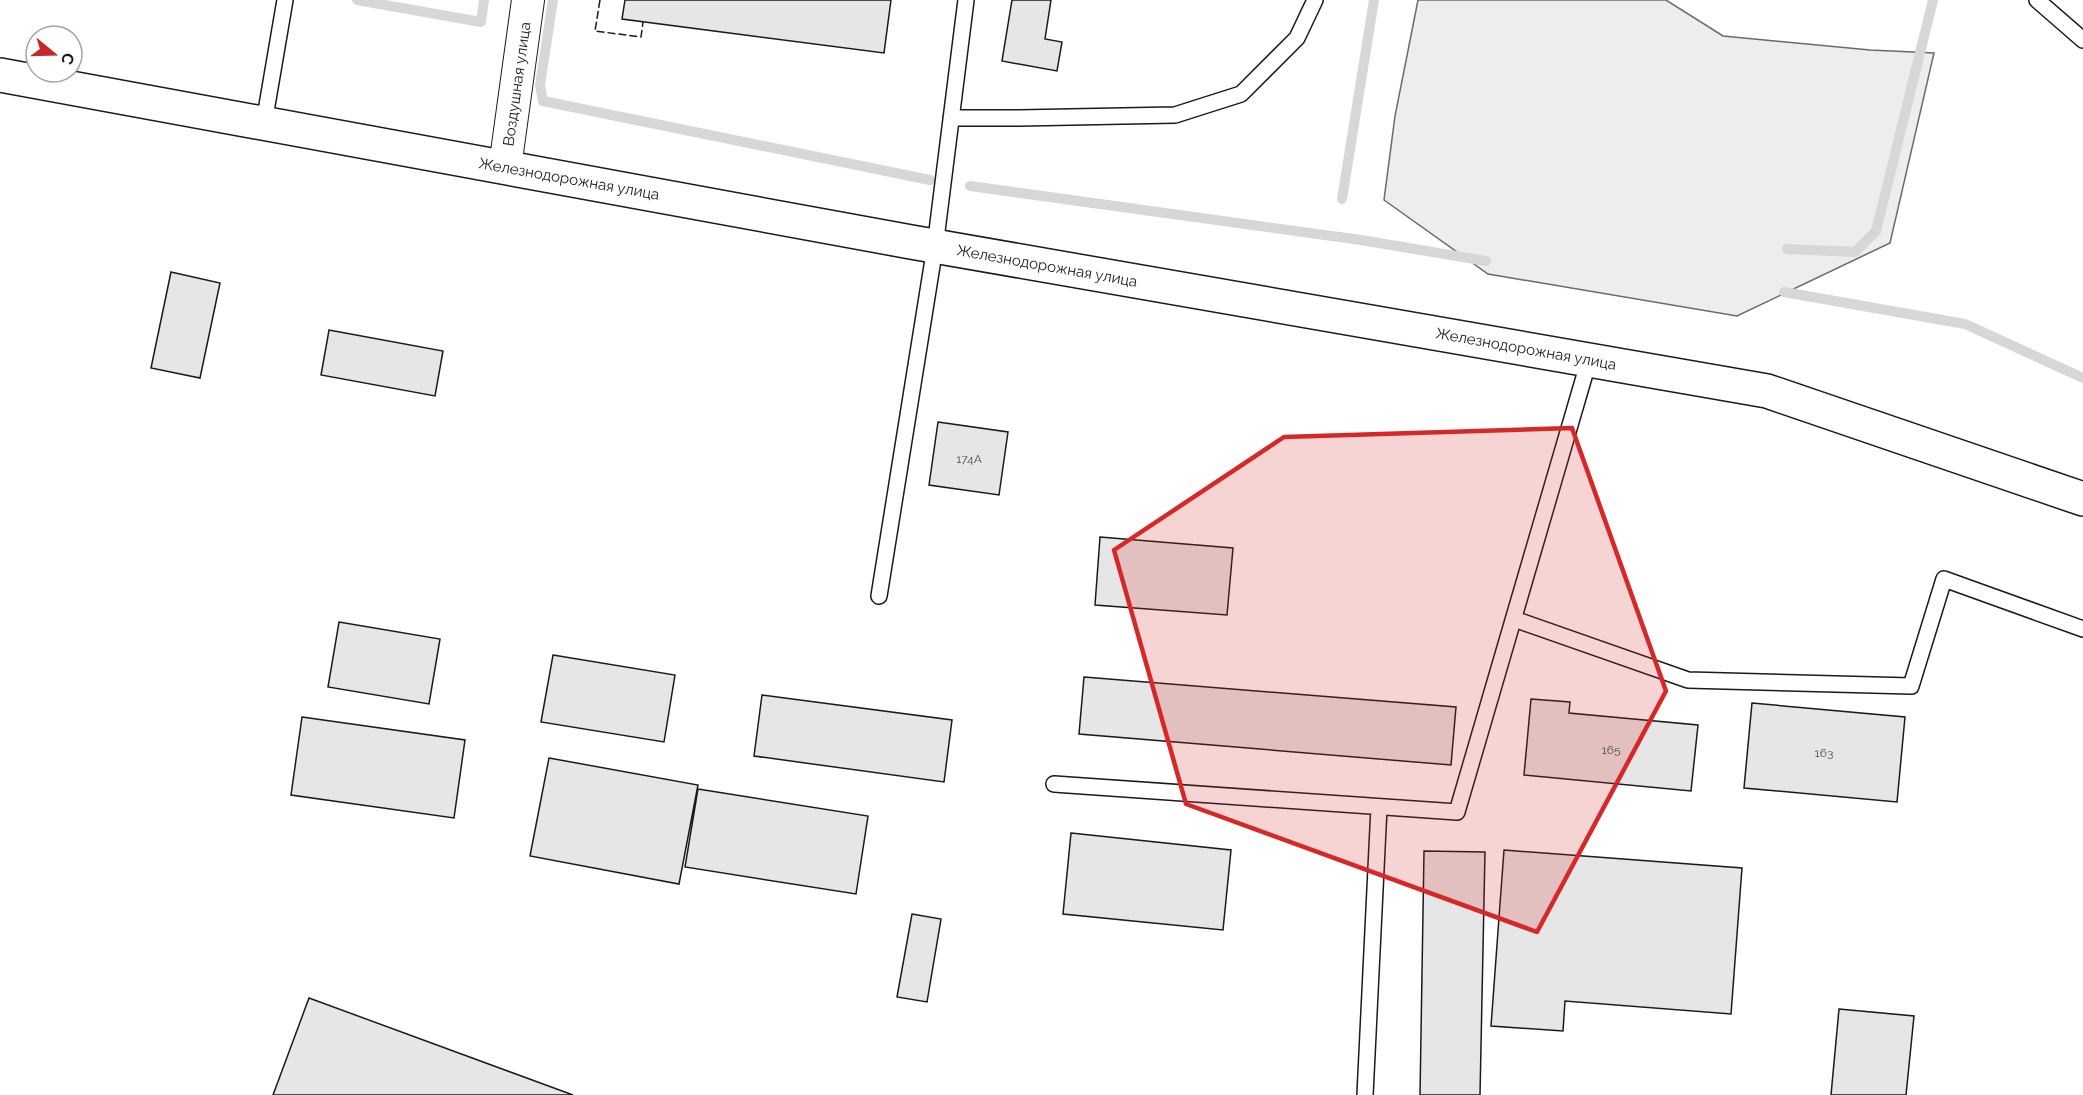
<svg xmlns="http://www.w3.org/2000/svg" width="2083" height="1095" viewBox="0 0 2083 1095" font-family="Raleway,sans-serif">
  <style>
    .built { fill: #ededed; stroke: #6a6a6a; stroke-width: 1.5 }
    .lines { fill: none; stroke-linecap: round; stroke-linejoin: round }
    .stream { stroke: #d7d7d7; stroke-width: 10 }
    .building { fill: #e6e6e6; stroke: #1a1a1a; stroke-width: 1.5 }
    .service-casing { stroke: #1a1a1a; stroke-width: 18 }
    .minor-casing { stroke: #1a1a1a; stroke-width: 34 }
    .secondary-casing { stroke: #1a1a1a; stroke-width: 36 }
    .service { stroke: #fff; stroke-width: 15 }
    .minor { stroke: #fff; stroke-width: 32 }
    .secondary { stroke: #fff; stroke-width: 33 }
    .fence { stroke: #1a1a1a; stroke-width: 1.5; stroke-dasharray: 8 3; stroke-linecap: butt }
    .marked { fill: #d62828; fill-opacity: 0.2; stroke: #d62828; stroke-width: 4.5; stroke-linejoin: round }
    .labels { text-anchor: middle; stroke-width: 4.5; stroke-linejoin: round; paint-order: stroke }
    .number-label { font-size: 12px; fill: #4d4d4d }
    .street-label { font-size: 15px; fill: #1a1a1a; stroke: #fff }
  </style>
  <rect width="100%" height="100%" fill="#fff"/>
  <path class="built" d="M1418,0H1666L1723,36L1870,50L1934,53L1890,243L1737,316L1488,274L1384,200L1395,116Z"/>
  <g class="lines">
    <path class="stream" d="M357,0L481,22L484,0
      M553,0L540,85L543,101L930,180
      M970,186L1361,240L1486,261
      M1342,199L1374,0
      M1787,249L1855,252L1876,231L1933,0
      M1784,292L1965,324L2083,378"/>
  </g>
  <path class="building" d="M625,0H891L884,53L622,19Z
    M1012,0H1051L1045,39L1062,42L1057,71L1002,61Z
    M171,272L220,283L200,378L151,368Z
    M329,330L443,351L435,396L321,375Z
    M938,422L1008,432L999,495L929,485Z
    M1100,537L1233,548L1227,615L1095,605Z
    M339,622L440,639L429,704L328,687Z
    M553,655L675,675L664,742L541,722Z
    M1084,677L1456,707L1451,765L1079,734Z
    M762,695L952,720L944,782L754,756Z
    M1531,699L1570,702L1569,713L1698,725L1691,791L1524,775Z
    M1752,703L1905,717L1897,802L1744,788Z
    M302,717L465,740L454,818L291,795Z
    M549,758L698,785L679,884L530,856Z
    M698,789L868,816L856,894L685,867Z
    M1071,833L1231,850L1223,930L1063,914Z
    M1504,850L1742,868L1731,1014L1565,1001L1563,1031L1491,1026Z
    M1424,851L1485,852L1480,1095H1420Z
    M912,914L941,919L927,1002L897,997Z
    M309,998L573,1095H273Z
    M1839,1009L1914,1016L1906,1095H1831Z"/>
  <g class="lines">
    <defs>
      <path id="service" d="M2037,0L2083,40
        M951,118H1019L1175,115L1241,94L1297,38L1315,0
        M264,123L285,0
        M879,596L935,247L966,0
        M1514,619L1688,680L1911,686L1944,579L2083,629
        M1054,784L1457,812L1589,360
        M1365,1095L1379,807"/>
      <path id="minor" d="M505,167L528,0"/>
      <path id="secondary" d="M0,75L911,242L1767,391L2083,499"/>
    </defs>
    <use href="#service" class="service-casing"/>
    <use href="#minor" class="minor-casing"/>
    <use href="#secondary" class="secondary-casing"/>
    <use href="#service" class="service"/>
    <use href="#minor" class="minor"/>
    <use href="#secondary" class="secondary"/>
    <path class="fence" d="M600,0L595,31L641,37L643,22"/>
  </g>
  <path class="marked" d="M1572,428L1666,691L1537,932L1186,804L1114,550L1284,437Z"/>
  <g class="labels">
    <g class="number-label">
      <text x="969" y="463">174А</text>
      <text x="1611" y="754">165</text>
      <text x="1824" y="757">163</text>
    </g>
    <g class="street-label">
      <text transform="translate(517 84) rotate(-82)" y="5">Воздушная улица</text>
      <text transform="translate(569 179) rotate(10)" y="5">Железнодорожная улица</text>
      <text transform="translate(1047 266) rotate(10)" y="5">Железнодорожная улица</text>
      <text transform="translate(1526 349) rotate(10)" y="5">Железнодорожная улица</text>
    </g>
  </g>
  <g transform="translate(54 54) rotate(109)"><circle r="28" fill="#ffffff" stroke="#a3a3a3" stroke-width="1.5"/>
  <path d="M0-4.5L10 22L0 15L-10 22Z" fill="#c62828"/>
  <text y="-9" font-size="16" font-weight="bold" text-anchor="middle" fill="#1a1a1a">С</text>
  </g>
</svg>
